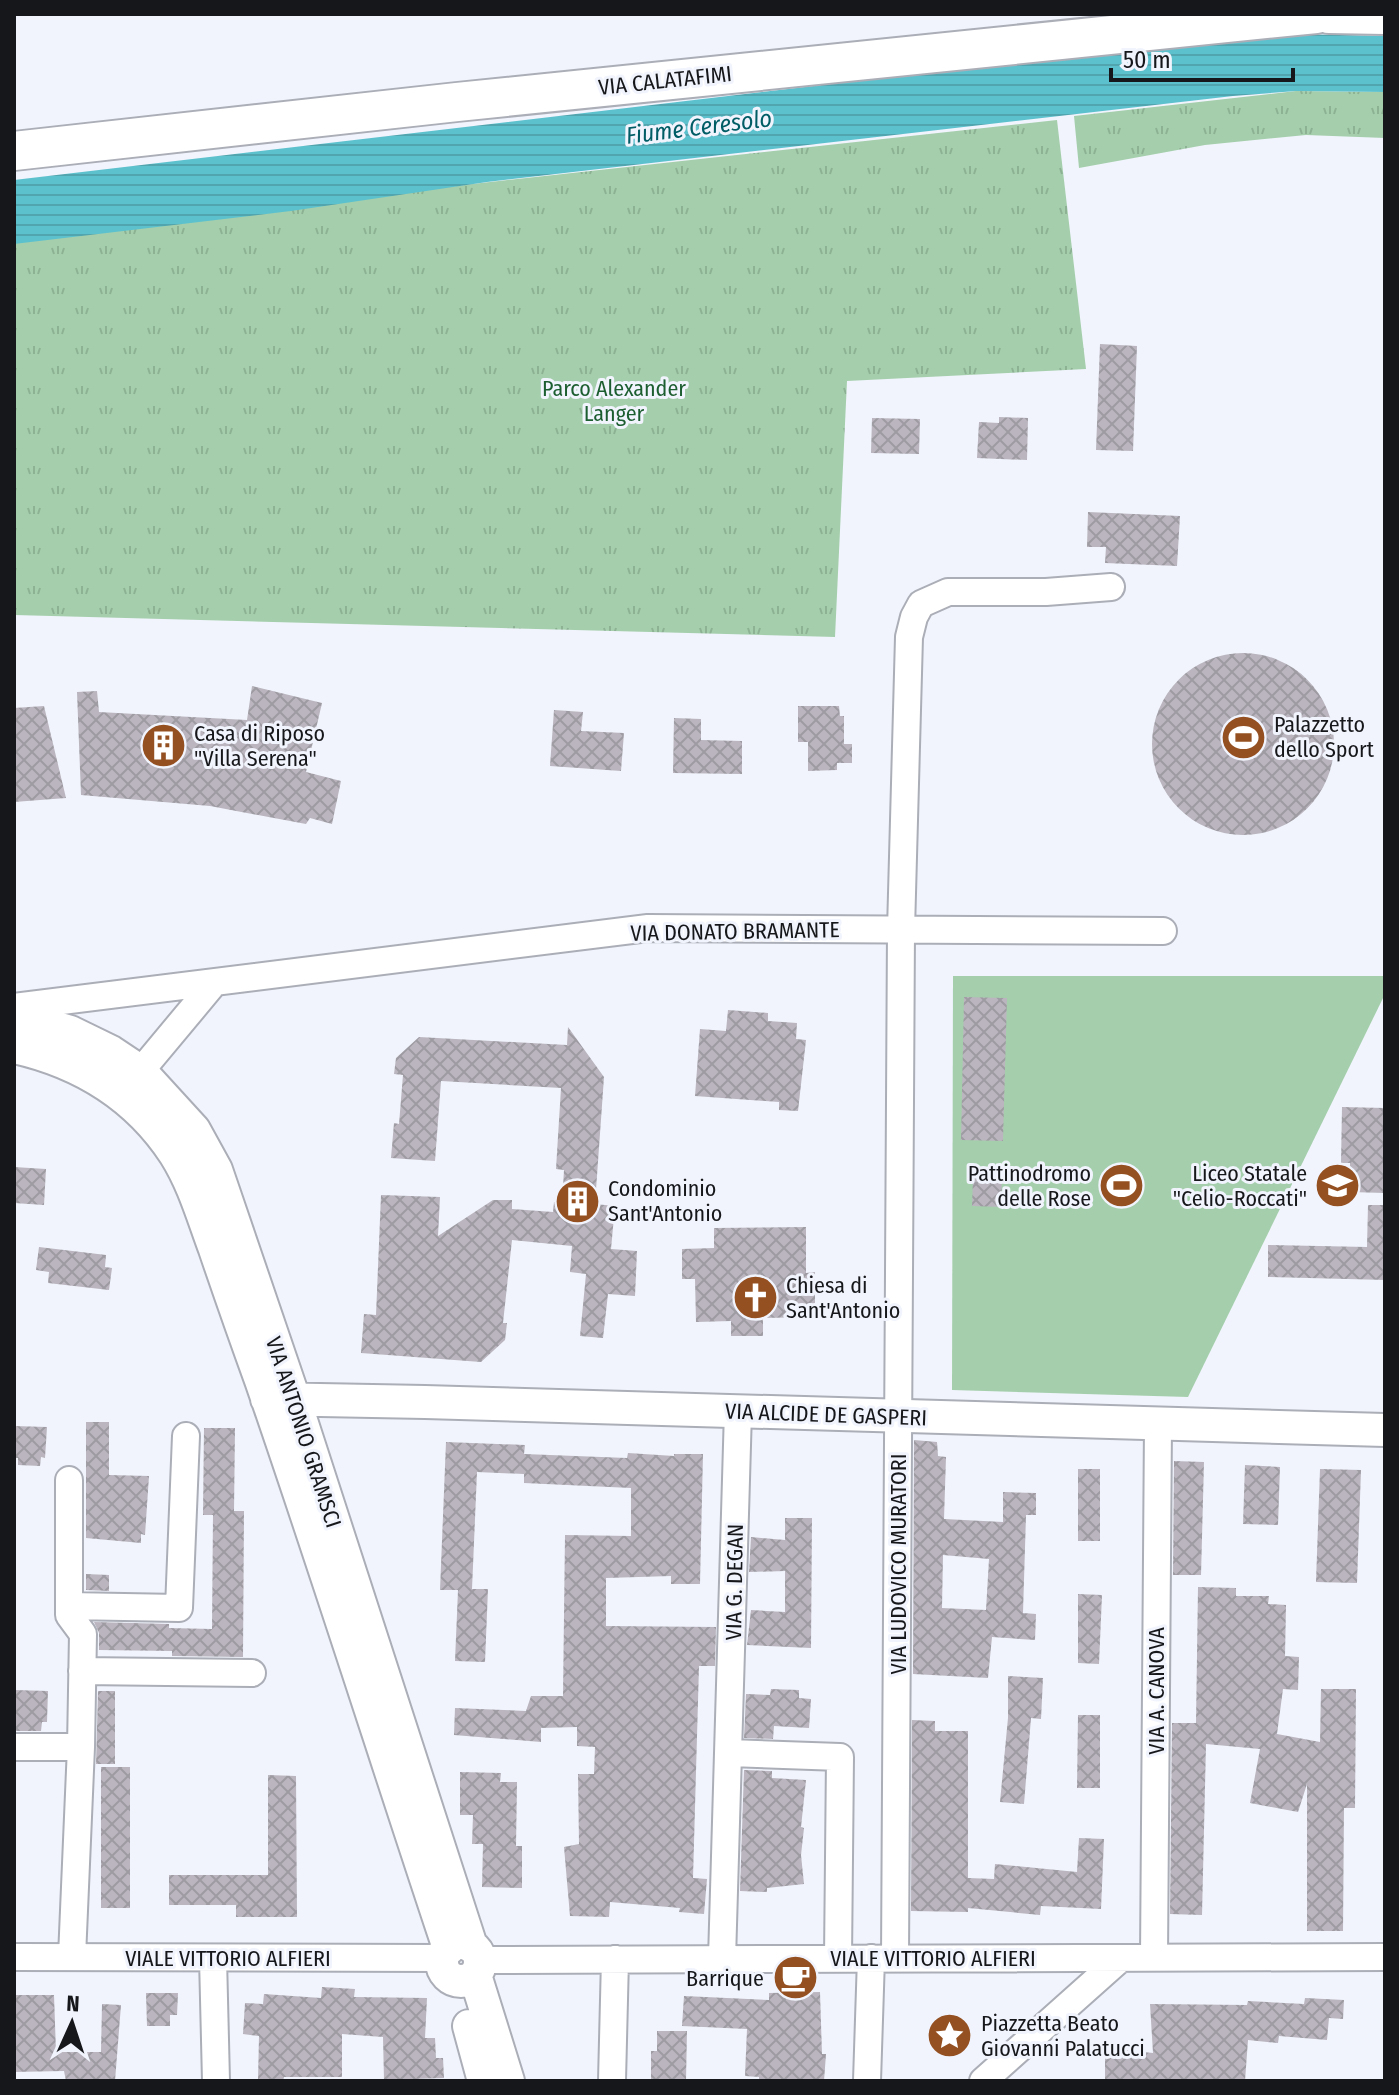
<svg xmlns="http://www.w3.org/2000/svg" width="1399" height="2095" viewBox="0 0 1399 2095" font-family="'Fira Sans Condensed',sans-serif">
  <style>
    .grass { fill: url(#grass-tufts) }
    .pitch { fill: #a5cfac }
    .water { fill: url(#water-rules) }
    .building { fill: url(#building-cross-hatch); fill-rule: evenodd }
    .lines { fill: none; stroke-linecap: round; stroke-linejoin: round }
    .minor-casing { stroke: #abaeb7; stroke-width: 30 }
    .tertiary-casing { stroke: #abaeb7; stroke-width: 36 }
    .secondary-casing { stroke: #abaeb7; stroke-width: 42 }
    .minor { stroke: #fff; stroke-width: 26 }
    .tertiary { stroke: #fff; stroke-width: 32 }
    .secondary { stroke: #fff; stroke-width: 38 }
    .labels { text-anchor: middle; stroke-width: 6; stroke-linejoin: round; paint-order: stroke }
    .street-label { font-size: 22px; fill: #16171a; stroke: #f1f4fd }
    .park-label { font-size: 22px; fill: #1d5e30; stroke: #f1f4fd }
    .poi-label { font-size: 22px; fill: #16171a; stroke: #f1f4fd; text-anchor: start }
    .water-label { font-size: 24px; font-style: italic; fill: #005c65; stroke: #f1f4fd }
  </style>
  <defs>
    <pattern id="grass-tufts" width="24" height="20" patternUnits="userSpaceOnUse" patternTransform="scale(2)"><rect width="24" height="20" fill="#a5cfac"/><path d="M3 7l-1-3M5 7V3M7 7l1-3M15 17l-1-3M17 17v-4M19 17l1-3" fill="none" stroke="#8db193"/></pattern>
    <pattern id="water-rules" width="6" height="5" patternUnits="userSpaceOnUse" patternTransform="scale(2)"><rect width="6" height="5" fill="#5dc1cd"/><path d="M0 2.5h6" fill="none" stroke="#50a5af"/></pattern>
    <pattern id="building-cross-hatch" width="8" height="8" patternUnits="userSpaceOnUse" patternTransform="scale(2)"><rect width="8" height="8" fill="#bab5be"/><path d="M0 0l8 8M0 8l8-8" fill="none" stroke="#9f9ba3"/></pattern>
  </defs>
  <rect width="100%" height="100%" fill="#f1f4fd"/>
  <path class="grass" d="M1296,91L1385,92V138L1306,135L1205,145L1079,168L1074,116Z
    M1057,120L1086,369L847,381L835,637L14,615V240L481,183Z"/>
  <path class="pitch" d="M953,976H1385V994L1188,1397L952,1390Z"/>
  <path class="water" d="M1294,34L1385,36V92L1296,91L1233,96L487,182L291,211L14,244V180L839,83Z"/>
  <path class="building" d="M1100,344L1137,346L1133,451L1096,450Z
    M999,417L1028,418L1027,460L977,458L979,422L999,423Z
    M872,418L920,419L919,454L871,453Z
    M1088,512L1180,516L1177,566L1105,563L1106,547H1087Z
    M1152 744a91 91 0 1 1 182 0a91 91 0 1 1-182 0Z
    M252,686L322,703L306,772L341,781L332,824L310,818L306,824L210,806L81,795L77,692L97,691L99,712L247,720Z
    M44,706L66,798L14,802V708Z
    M798,706H839L840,716H844V744H852V763H837V770L808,771V742H798Z
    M554,710L583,712L581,731L624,733L621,771L550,766Z
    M674,718L701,719V740L742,741V774L673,773Z
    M964,997L1007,998L1003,1141L961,1140Z
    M728,1010L768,1013V1021L797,1023L796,1039L806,1040L798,1111L779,1110V1102L695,1096L700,1029L726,1031Z
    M568,1027L604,1077L595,1204L615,1206L611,1249L637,1251L635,1296L608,1294L603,1338L580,1336L586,1274L570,1272L572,1246L512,1240L503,1323H507L505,1340L481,1362L361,1353L364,1314L376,1315L381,1195L440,1197L438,1236L493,1200H512V1209L553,1212L554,1202L562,1203L564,1170L556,1169L561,1088L441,1081L435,1161L391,1158L394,1123L399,1124L403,1075L394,1074L396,1058L419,1037L567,1045Z
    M1342,1107L1385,1108V1193L1350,1192V1163H1341Z
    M14,1167L46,1169L44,1205L14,1203Z
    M973,1177L1002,1178L1001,1207L972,1206Z
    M1368,1205H1385V1280L1268,1277V1245L1367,1247Z
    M806,1227V1273L815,1272V1317L763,1318V1336H731V1321L696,1322L695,1279H682V1249L714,1248V1228Z
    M39,1247L106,1255L105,1267L112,1268L109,1290L48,1283L49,1272L36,1270Z
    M86,1422H109V1475L149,1476L145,1535L141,1534V1543L86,1538Z
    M14,1426L47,1427L45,1458L41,1457L40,1466L18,1465V1458H14Z
    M204,1428H235L234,1511H244L243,1657L172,1656V1651L99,1650V1633L94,1622L169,1624V1628L212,1629L213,1515H203Z
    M914,1440L937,1442L938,1456L946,1457L944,1519L1003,1522V1492L1036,1493V1515H1026L1023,1613L1036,1614L1035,1640L992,1637L988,1678L913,1674ZM943,1555L989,1559L986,1610L942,1608Z
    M446,1442L525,1445L524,1454L627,1458L628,1453L674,1456V1454H703L700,1584H671V1576L606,1578V1626L716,1627L715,1666H699L693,1878L707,1879L704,1914L679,1912L680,1908L610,1902L609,1917L570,1916L564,1847L579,1844L578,1774H594L595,1747L577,1746V1727L541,1728V1742L454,1735L455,1708L526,1711L531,1696H563L565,1535L631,1536V1488L524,1483V1474L477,1472L472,1589H488L485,1662L455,1661L458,1590H440Z
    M1174,1461L1204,1462L1201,1575H1173Z
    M1245,1465L1280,1467L1278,1525L1243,1524Z
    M1078,1469H1100V1541H1078Z
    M1320,1469L1361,1470L1357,1583L1316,1582Z
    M785,1518H812L811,1648L747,1645L751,1610L785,1612V1571L749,1572L751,1537L785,1540Z
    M86,1574L109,1575V1591L86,1590Z
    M1198,1587L1236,1588V1596H1269L1268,1604L1286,1605L1285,1656L1299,1657L1298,1690L1283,1689L1277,1734L1320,1742L1321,1689H1356L1355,1808H1344L1343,1931H1307V1784L1298,1812L1250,1803L1260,1749L1206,1744L1202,1915L1170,1914L1172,1723H1196Z
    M1078,1594L1102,1595L1099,1664L1078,1663Z
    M1008,1676L1043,1678L1041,1719L1031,1718L1024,1804L1000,1802L1008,1718Z
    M771,1689L799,1690V1698L811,1699L809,1728L774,1726L773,1739L744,1738L746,1694L770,1695Z
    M14,1690L48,1691L47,1722H42L41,1731H15Z
    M98,1691H115V1764H96Z
    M1078,1715H1100V1788H1077Z
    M912,1720L935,1721V1731H968V1878L994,1879L995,1864L1077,1872L1079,1838L1104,1839L1101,1909L1041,1906L1040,1915L968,1908V1912L911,1911Z
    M101,1767H130V1908H101Z
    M744,1770L772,1771V1778L806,1780L801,1827L804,1828L801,1855L804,1884L767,1888V1892L740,1891Z
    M460,1772L501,1773L500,1782H517L516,1846H522V1888L482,1887L483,1844H472L473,1815H460Z
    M268,1775L296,1776L297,1917H236V1905H169V1875H268Z
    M322,1987L355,1989L354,1997L427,1998L425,2038H435L436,2058H443L444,2078L384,2080L383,2037L342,2034V2077H284L283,2081H258L259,2036L243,2034L245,2003L263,2004L264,1994L321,1998Z
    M820,1992L822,2054H826L824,2081H759V2077L745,2076L747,2029L682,2026L684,1996L769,2000V1993Z
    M146,1993H178L177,2015H170V2026H147Z
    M14,1995H54L56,2052H101L102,2004L121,2005L115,2081H66L64,2071L14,2072Z
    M1305,1998L1344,2000L1343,2019L1329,2018L1327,2040L1279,2036L1278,2043L1248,2040L1245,2081H1105V2048L1153,2053L1150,2004L1247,2005L1248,2001L1304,2004Z
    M657,2031H687L686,2081H651V2051H657Z"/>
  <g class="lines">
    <defs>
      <path id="minor" d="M14,1007L648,928L1163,931
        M129,1085L214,983
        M69,1606L179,1608L186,1436
        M82,1671L252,1673
        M14,1747H81L83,1634L69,1615V1480
        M730,1753L840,1757L838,1959
        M14,1957L443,1958
        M72,1957L81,1747
        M1154,1957L1158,1424
        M213,1958L216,2081
        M895,1958L901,930L909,637L914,617L921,604L948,592H1046L1111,587
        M722,1959L738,1411
        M480,1960L1385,1957
        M612,2081L615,1959
        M867,2081L871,1958
        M983,2081L1121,1958"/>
      <path id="tertiary" d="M14,1016L70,1032L111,1052L141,1072L194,1130L216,1170L294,1399L471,1946
        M14,1047C81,1062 137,1096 175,1154C194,1184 203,1217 215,1249C230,1293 245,1336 261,1380C326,1568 386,1759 449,1948
        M267,1399L425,1402L1385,1430
        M442 1962a19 19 0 1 1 38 0a19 19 0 1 1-38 0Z
        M475,1975L508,2081
        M469,2026L484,2081"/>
      <path id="secondary" d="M1329,14L1385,15
        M14,151L457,102L1316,14"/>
    </defs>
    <use href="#minor" class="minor-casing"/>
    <use href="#tertiary" class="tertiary-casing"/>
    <use href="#secondary" class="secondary-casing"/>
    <use href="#minor" class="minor"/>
    <use href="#tertiary" class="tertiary"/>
    <use href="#secondary" class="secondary"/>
  </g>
  <defs>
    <symbol id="stadium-disc" viewBox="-11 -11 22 22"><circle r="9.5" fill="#945021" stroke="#f1f4fd"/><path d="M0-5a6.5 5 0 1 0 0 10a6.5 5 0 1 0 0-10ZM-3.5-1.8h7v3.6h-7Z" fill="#fff"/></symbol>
    <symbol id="building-disc" viewBox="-11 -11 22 22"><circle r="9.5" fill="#945021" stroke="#f1f4fd"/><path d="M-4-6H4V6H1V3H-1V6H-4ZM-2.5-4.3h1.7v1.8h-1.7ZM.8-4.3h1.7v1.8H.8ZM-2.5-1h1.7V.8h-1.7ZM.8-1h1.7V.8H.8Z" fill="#fff"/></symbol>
    <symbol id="university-disc" viewBox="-11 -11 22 22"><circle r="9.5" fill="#945021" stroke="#f1f4fd"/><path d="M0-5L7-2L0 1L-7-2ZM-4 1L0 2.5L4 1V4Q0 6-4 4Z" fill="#fff"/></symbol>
    <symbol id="church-disc" viewBox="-11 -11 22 22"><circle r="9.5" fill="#945021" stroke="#f1f4fd"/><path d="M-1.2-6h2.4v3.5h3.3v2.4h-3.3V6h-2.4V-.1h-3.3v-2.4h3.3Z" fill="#fff"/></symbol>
    <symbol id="cafe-disc" viewBox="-11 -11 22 22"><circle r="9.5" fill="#945021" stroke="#f1f4fd"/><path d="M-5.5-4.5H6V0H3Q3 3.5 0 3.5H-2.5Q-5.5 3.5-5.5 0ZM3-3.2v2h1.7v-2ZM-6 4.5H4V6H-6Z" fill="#fff"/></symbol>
    <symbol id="sight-disc" viewBox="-11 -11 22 22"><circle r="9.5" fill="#945021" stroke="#f1f4fd"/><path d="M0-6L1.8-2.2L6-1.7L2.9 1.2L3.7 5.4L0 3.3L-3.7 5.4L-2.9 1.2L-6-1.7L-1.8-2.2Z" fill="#fff"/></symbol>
  </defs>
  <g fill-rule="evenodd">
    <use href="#stadium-disc" x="1218" y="712" width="51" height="51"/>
    <use href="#building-disc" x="138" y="720" width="51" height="51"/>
    <use href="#stadium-disc" x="1096" y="1160" width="51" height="51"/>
    <use href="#university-disc" x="1312" y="1160" width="51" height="51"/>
    <use href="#building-disc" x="552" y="1176" width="51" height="51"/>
    <use href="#church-disc" x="730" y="1272" width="51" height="51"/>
    <use href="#cafe-disc" x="770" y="1952" width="51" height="51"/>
    <use href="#sight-disc" x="924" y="2010" width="51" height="51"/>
  </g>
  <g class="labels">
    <g class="street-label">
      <text transform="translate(665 80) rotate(-6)" y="8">VIA CALATAFIMI</text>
      <text transform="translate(735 931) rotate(-1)" y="8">VIA DONATO BRAMANTE</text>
      <text transform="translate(826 1414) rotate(2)" y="8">VIA ALCIDE DE GASPERI</text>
      <text transform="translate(304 1432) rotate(72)" y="8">VIA ANTONIO GRAMSCI</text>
      <text transform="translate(898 1564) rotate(-90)" y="8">VIA LUDOVICO MURATORI</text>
      <text transform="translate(734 1582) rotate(-89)" y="8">VIA G. DEGAN</text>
      <text transform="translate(1156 1691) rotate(-90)" y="8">VIA A. CANOVA</text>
      <text x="228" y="1966">VIALE VITTORIO ALFIERI</text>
      <text x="933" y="1966">VIALE VITTORIO ALFIERI</text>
    </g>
    <g class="park-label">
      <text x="614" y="396">Parco Alexander<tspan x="614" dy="25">Langer</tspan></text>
    </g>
    <g class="poi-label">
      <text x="1274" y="732">Palazzetto<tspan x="1274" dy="25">dello Sport</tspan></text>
      <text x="194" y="741">Casa di Riposo<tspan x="194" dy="25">"Villa Serena"</tspan></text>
      <text x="1091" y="1181" text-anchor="end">Pattinodromo<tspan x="1091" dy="25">delle Rose</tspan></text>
      <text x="1307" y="1181" text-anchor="end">Liceo Statale<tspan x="1307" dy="25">"Celio-Roccati"</tspan></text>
      <text x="608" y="1196">Condominio<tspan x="608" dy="25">Sant'Antonio</tspan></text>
      <text x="786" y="1293">Chiesa di<tspan x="786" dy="25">Sant'Antonio</tspan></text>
      <text x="764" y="1986" text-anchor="end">Barrique</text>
      <text x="981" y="2031">Piazzetta Beato<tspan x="981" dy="25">Giovanni Palatucci</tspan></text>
    </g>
    <g class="water-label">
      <text transform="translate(699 127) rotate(-7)" y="8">Fiume Ceresolo</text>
    </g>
  </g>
  <rect width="1399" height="2095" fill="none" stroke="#16171a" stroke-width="32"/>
  <g transform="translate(72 2023) rotate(3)" stroke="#f1f4fd" stroke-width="6" paint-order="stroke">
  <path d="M0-6L14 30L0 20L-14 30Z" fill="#16171a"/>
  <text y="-12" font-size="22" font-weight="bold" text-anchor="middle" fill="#16171a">N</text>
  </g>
  <path d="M1111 68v12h182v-12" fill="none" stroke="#16171a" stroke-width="4"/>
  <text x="1123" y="68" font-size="24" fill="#16171a" stroke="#f1f4fd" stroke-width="6" paint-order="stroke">50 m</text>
</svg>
